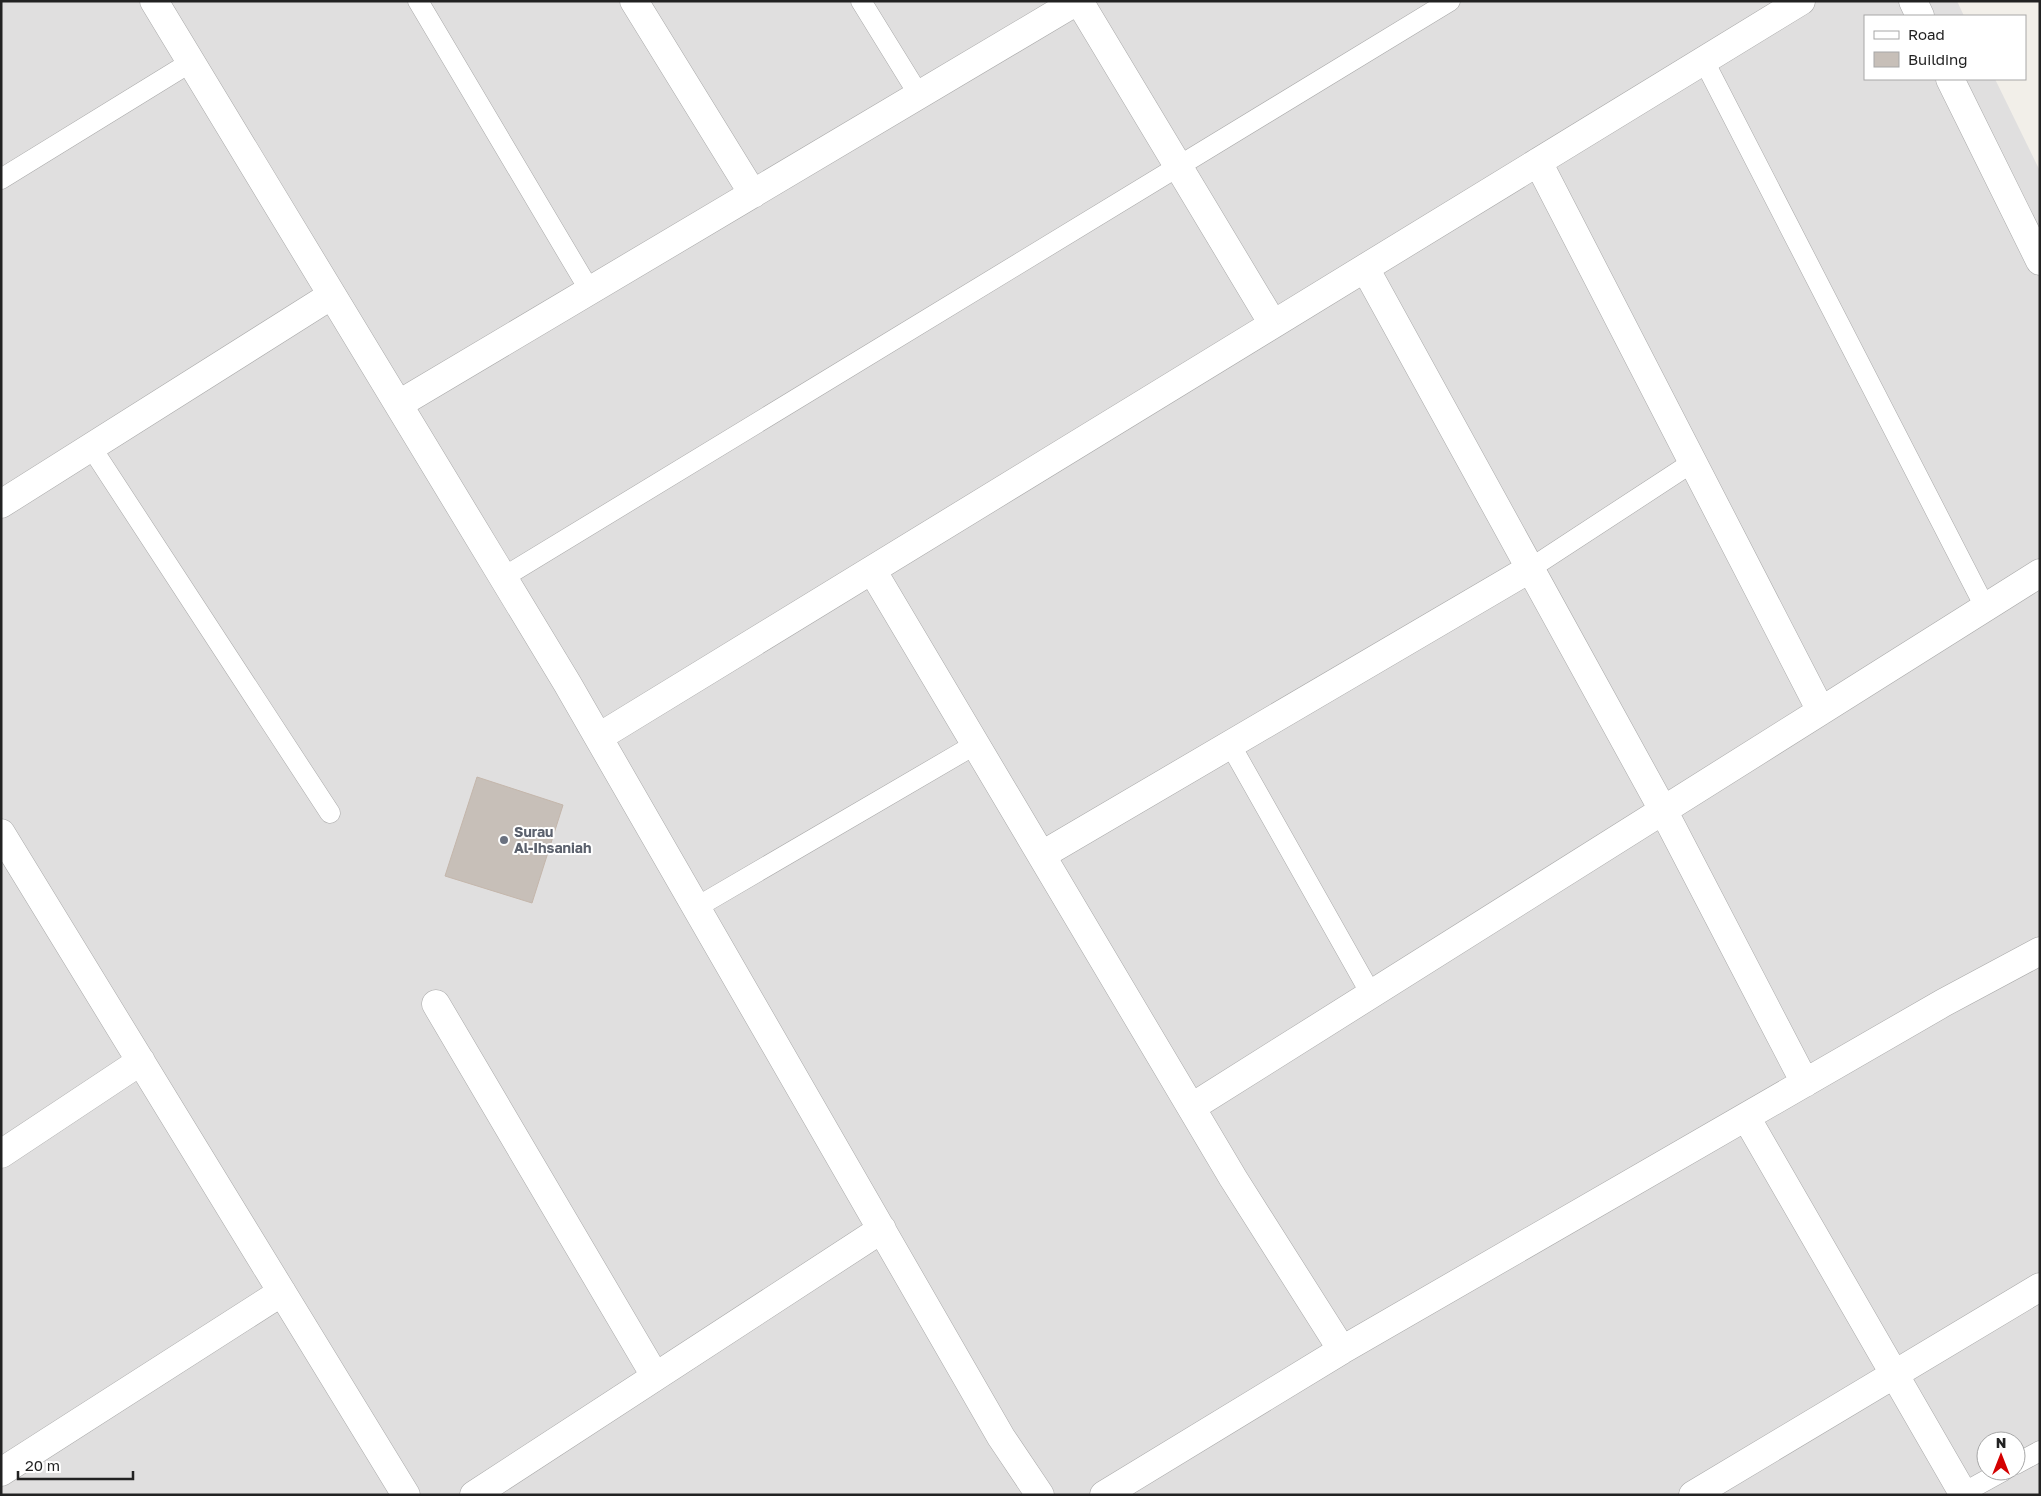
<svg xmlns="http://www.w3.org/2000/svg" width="2041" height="1496" viewBox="0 0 2041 1496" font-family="'Golos Text',sans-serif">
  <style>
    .residential { fill: #e0dfdf; fill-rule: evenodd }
    .building { fill: #c7bfb8; stroke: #c4b6ab }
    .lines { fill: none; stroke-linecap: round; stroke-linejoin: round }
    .service-casing { stroke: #a9a9a9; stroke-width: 21 }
    .minor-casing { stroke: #a9a9a9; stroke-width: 29 }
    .service { stroke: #fff; stroke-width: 20 }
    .minor { stroke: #fff; stroke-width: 28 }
    .worship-dot { fill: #6b7280; stroke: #fff; stroke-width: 2 }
    .labels { text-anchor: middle; stroke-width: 4; stroke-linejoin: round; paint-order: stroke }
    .worship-label { font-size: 14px; font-weight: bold; fill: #5b616d; stroke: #fff; text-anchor: start }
  </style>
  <rect width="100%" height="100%" fill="#f2efe9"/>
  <path class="residential" d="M1,1H1957L1964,16H1865V79H1995L2040,171V1495H1ZM1986,1441H2016V1471H1986Z"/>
  <path class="building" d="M477,777L563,805L532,903L445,876Z"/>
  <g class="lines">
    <defs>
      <path id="service" d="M418,1L590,291
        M861,1L919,95
        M1704,61L1985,607
        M1,179L191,62
        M91,447L330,813
        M1531,568L1693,462
        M504,577L1450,1
        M1230,744L1371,994
        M697,907L976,744
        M2016,1464L2040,1451
        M1963,1493L2003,1471"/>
      <path id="minor" d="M154,1L567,683L1001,1437L1040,1495
        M634,1L753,194
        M1079,1L1273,324
        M1913,1L1920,16
        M1950,79L2040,261
        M1538,162L1821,711L2040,573
        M1365,268L1663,810L1805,1083
        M399,404L1077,1
        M1,504L332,295
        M872,570L1233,1178L1342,1350
        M599,737L1801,1
        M1,833L406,1495
        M1042,855L1531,568
        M436,1004L655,1376
        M1192,1107L1821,711
        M1746,1117L1964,1495
        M1,1154L141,1061
        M1,1472L282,1292
        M474,1495L882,1229
        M1104,1495L1342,1350L1943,1003L2040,951
        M1693,1495L2040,1287"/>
    </defs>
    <use href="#service" class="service-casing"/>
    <use href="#minor" class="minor-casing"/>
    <use href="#service" class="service"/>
    <use href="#minor" class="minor"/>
  </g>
  <circle class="worship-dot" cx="504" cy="840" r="5"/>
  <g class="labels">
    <g class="worship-label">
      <text x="514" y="837">Surau<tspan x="514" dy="16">Al-Ihsaniah</tspan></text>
    </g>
  </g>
  <rect width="2041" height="1496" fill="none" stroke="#222222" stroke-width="5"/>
  <rect x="1864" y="15" width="162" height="65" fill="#ffffff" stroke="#a7a7a7"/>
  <rect x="1874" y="31" width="25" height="8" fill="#ffffff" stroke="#a7a7a7"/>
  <text x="1908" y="40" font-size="15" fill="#222222">Road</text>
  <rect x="1874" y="52" width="25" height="15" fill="#c7bfb8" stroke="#a7a7a7"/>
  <text x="1908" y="65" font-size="15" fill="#222222">Building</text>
  <g transform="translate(2001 1456)"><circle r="24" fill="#ffffff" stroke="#a7a7a7"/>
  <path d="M0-4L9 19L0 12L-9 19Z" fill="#d40000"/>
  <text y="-8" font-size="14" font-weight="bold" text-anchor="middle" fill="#222222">N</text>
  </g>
  <path d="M18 1471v8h115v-8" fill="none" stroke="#222222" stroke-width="2.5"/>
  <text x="25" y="1471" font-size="15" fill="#222222" stroke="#ffffff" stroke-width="4" paint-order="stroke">20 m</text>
</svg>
